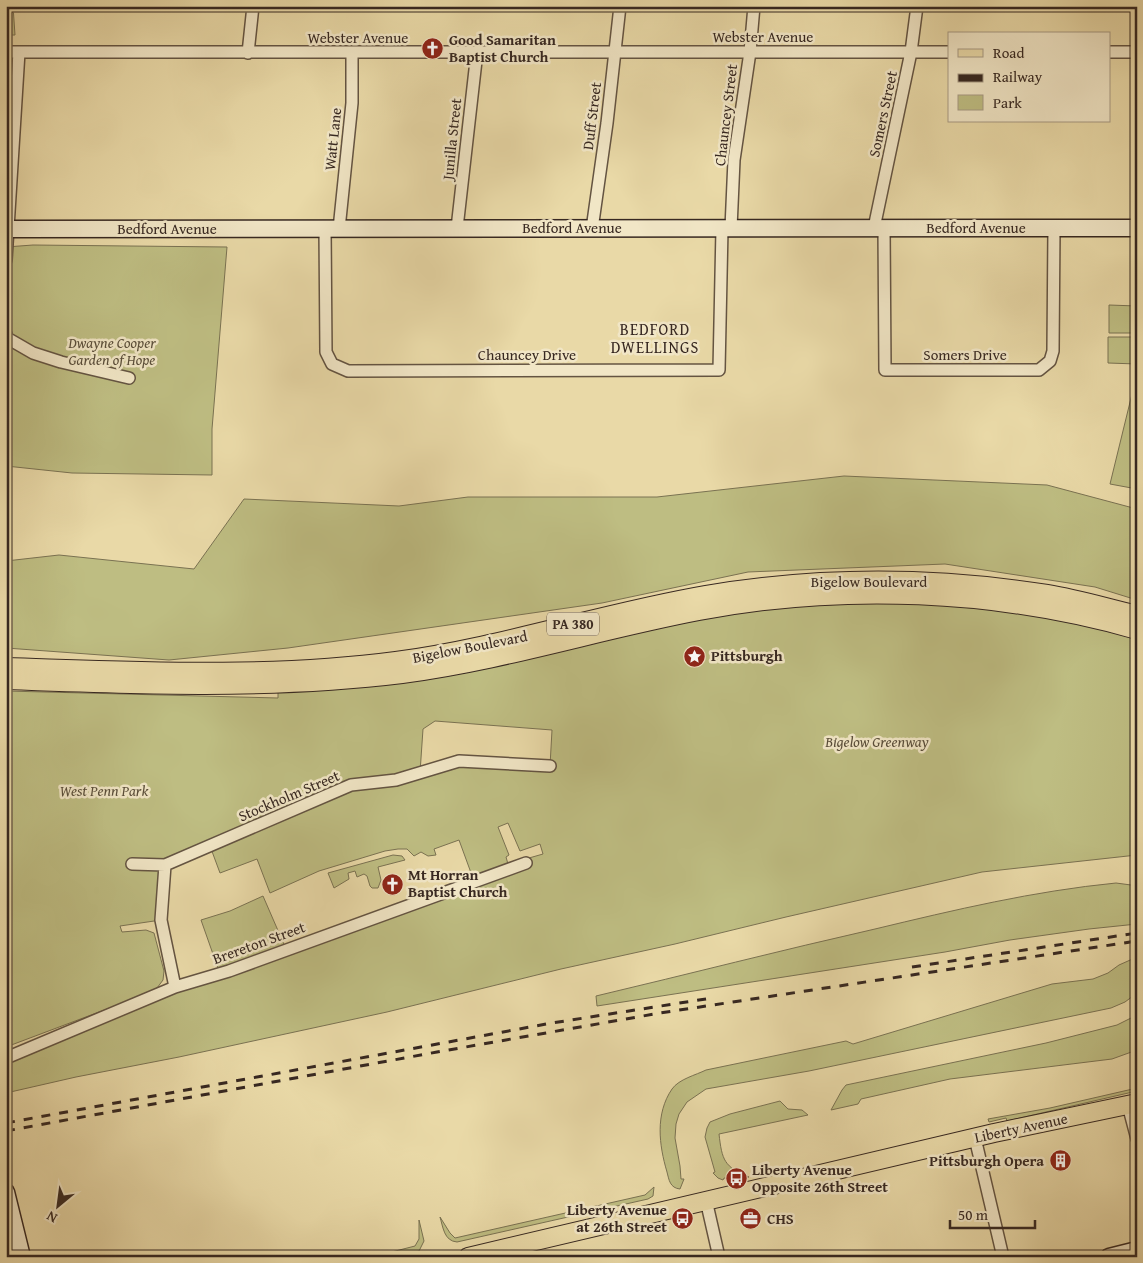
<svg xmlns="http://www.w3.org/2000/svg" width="1143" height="1263" viewBox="0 0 1143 1263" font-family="'Gentium Book Plus',serif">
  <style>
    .green { fill: #bebd82; stroke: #7a7252; fill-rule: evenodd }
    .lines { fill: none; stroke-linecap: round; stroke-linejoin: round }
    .street-casing { stroke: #645442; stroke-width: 14 }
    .secondary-casing { stroke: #372821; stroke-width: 19 }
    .primary-casing { stroke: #372821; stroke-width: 20 }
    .street { stroke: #f1e6c6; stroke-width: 11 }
    .secondary { stroke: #f1e6c6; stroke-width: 16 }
    .primary { stroke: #e9d9a7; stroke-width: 18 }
    .rail { stroke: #372821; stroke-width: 3; stroke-dasharray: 9 9; stroke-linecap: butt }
    .labels { text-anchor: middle; stroke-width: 5; stroke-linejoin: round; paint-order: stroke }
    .shield { fill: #f1e6c6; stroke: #6f6152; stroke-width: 1 }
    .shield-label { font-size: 14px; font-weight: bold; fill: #372821 }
    .street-label { font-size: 15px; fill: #372821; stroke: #f1e6c6 }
    .poi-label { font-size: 15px; font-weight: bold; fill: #372821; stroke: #f1e6c6; text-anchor: start }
    .park-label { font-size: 15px; font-style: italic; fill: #594d39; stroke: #f1e6c6 }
    .neighbourhood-label { font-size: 16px; letter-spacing: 1px; fill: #372821; stroke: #f1e6c6 }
  </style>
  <rect width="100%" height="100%" fill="#e9d9a7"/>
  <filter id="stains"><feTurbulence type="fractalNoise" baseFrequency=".004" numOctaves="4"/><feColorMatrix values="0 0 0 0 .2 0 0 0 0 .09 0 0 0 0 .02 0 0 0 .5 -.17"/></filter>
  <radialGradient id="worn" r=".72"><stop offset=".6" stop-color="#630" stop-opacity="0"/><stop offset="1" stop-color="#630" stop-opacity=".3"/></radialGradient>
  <path class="green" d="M6,6H13L15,35H6Z
    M33,245L227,247L212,429V475L72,473L6,466V247Z
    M1109,305L1137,306V333H1109Z
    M1108,337H1137V364L1108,363Z
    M1132,394H1137V489L1110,484Z
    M844,476L1047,485L1137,509V600L1095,587L945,564L748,572L602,603L288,648L169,660L6,648V561L59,555L194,569L244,499L399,506L468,497H657Z
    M885,602C970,606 1055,614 1137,638V855L982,872L786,917L675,944L561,969L387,1012L179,1057L76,1077L6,1093V1058L220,974L201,920L230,911L263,896L286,949L474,881L459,840L434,849L436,855L428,856L421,852L414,856L407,849H398L385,851L319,871L270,893L257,859L220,873L210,846L165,865L161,920L120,926L122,932L146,930L154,933L164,971L163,980L157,988L123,1003L6,1047V691L278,698V690L764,608ZM435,721L552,730L550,766L459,761L420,773L423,729ZM508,823L520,851L540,844L543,854L508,864L506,857L509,855L498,827Z
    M393,855L402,856L405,860L378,867L381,880L378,888H372L370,886L367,876L364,874L357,877L355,871L348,873L349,879L334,888L328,873Z
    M1116,883L1131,885L1137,889V924L1089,929L1010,940L945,952L597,1006L596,996C689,974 782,950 875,929C954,910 1034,891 1116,883Z
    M1137,957V993L1125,1002L1111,1008L809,1071L706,1089L687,1102L679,1114L676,1124L675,1138L680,1166L681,1179H684L680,1189C670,1188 669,1180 667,1172C659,1145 655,1114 672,1089C679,1079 696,1075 706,1070L846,1041L853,1044L1052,984L1093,979L1108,973L1119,965Z
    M1137,1015V1050L1112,1059L950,1079L861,1099L858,1104L831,1110L842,1090L846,1085L1046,1043L1117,1025Z
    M1137,1088V1091L1007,1121L1006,1118L989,1122L988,1119L1050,1108Z
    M780,1101L788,1109L802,1110L808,1115L719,1134C722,1160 724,1167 749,1177L735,1179L724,1178L723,1180L718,1178L713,1173L715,1172L705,1137L707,1128L710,1122L730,1114Z
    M654,1187L653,1196L648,1199L457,1242C444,1241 443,1227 440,1217L450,1233L455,1238L645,1195Z
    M419,1220L424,1241L419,1251L396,1257H372L415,1246L419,1239Z"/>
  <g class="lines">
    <defs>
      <path id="street" d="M6,52H949
        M1109,52H1137
        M248,53L253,6
        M457,228L477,52
        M731,228L734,160L750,52L754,6
        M874,228L911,52L917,6
        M884,228L885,370H1039L1050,361L1053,351L1054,228
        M325,229L326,352L332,364L348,371L719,370L722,229
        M339,229L352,103V52
        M592,229L607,123L620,6
        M6,260L19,52
        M6,334L7,338L33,353L61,362L129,378
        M132,864L165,865L351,785L396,780L459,761L550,766
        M165,865L161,920L175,987
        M6,1058L175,987L229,971L526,863
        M1128,1105L1137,1139
        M975,1138L1003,1257
        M706,1200L719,1257"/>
      <path id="secondary" d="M6,229L1137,228
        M6,1192L22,1257
        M1109,1257L1137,1250"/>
      <path id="primary" d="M6,667C136,671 267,678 396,661C501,647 601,613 705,595C818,576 934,576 1047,594C1078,599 1107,608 1137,615
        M6,680C138,685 270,690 402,674C502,661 599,630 699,611C842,584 997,590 1137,630
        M468,1257L994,1133L1137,1103"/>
    </defs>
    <use href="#street" class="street-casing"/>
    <use href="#secondary" class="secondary-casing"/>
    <use href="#primary" class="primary-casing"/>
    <use href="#street" class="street"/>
    <use href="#secondary" class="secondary"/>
    <use href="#primary" class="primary"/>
    <path class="rail" d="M912,967L1137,933
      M6,1123L552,1023L712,998
      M6,1131L437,1052L660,1013L1137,941"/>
  </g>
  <defs>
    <symbol id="church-disc" viewBox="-11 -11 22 22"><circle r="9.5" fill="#8f2418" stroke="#f1e6c6"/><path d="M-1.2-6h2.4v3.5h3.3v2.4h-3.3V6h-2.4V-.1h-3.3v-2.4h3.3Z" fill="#fff"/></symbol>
    <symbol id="sight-disc" viewBox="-11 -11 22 22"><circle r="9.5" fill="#8f2418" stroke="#f1e6c6"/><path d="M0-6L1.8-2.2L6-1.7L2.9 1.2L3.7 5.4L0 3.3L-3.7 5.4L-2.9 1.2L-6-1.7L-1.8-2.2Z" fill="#fff"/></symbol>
    <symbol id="building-disc" viewBox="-11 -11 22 22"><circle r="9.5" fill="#8f2418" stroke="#f1e6c6"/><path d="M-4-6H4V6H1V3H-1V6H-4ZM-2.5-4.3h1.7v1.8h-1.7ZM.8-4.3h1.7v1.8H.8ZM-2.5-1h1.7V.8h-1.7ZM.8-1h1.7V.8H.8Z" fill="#fff"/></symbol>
    <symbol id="bus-disc" viewBox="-11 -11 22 22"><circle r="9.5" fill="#8f2418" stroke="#f1e6c6"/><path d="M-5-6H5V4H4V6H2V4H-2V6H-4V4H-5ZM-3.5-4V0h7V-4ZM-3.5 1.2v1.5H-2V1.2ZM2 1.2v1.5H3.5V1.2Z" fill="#fff"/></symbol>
    <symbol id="office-disc" viewBox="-11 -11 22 22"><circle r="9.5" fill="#8f2418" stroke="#f1e6c6"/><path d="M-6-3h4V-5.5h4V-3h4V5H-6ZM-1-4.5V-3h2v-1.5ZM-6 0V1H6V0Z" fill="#fff"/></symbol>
  </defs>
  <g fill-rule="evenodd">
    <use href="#church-disc" x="420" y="36" width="25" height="25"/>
    <use href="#sight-disc" x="682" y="644" width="25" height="25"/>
    <use href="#church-disc" x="380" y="872" width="25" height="25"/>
    <use href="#building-disc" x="1048" y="1148" width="25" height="25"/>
    <use href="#bus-disc" x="724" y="1166" width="25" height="25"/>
    <use href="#bus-disc" x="670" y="1206" width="25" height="25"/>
    <use href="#office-disc" x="738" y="1206" width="25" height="25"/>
  </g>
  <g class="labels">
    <rect class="shield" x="547" y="612.5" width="52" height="23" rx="4"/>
    <g class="shield-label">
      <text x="573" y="629">PA 380</text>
    </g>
    <g class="street-label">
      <text x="763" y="42">Webster Avenue</text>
      <text x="358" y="43">Webster Avenue</text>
      <text transform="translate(883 114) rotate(-78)" y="5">Somers Street</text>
      <text transform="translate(726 115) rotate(-83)" y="5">Chauncey Street</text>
      <text transform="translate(592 116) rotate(-83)" y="5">Duff Street</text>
      <text transform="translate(333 139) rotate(-84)" y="5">Watt Lane</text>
      <text transform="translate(452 139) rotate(-84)" y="5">Junilla Street</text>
      <text x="572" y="233">Bedford Avenue</text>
      <text x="976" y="233">Bedford Avenue</text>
      <text x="167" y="234">Bedford Avenue</text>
      <text x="527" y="360">Chauncey Drive</text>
      <text x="965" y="360">Somers Drive</text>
      <text x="869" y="587">Bigelow Boulevard</text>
      <text transform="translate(470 647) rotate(-11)" y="5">Bigelow Boulevard</text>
      <text transform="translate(289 796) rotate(-23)" y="5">Stockholm Street</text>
      <text transform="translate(259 943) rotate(-20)" y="5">Brereton Street</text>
      <text transform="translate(1021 1128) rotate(-12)" y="5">Liberty Avenue</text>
    </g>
    <g class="poi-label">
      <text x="449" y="45">Good Samaritan<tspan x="449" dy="17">Baptist Church</tspan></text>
      <text x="711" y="661">Pittsburgh</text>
      <text x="408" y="880">Mt Horran<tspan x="408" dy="17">Baptist Church</tspan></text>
      <text x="1044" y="1166" text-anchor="end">Pittsburgh Opera</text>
      <text x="752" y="1175">Liberty Avenue<tspan x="752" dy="17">Opposite 26th Street</tspan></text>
      <text x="667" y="1215" text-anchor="end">Liberty Avenue<tspan x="667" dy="17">at 26th Street</tspan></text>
      <text x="767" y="1224">CHS</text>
    </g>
    <g class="park-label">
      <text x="112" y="348">Dwayne Cooper<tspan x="112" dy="17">Garden of Hope</tspan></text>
      <text x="877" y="747">Bigelow Greenway</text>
      <text x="104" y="796">West Penn Park</text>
    </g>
    <g class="neighbourhood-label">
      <text x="655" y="335">BEDFORD<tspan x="655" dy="18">DWELLINGS</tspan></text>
    </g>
  </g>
  <rect width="1143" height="1263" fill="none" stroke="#e9d9a7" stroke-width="25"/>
  <rect x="8" y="8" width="1128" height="1248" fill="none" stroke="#372821" stroke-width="2.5"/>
  <rect x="12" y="12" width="1118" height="1238" fill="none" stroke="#372821"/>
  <rect x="948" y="32" width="162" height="90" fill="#f1e6c6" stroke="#a79a84"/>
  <rect x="958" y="49" width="25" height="8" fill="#e9d9a7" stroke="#a79a84"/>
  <text x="993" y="58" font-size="15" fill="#372821">Road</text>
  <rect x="958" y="74" width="25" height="8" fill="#372821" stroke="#a79a84"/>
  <text x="993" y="82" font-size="15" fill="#372821">Railway</text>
  <rect x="958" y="95" width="25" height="15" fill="#bebd82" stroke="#a79a84"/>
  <text x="993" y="108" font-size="15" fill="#372821">Park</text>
  <g transform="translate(58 1206) rotate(209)" stroke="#f1e6c6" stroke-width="4" paint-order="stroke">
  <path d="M0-4L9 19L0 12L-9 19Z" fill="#372821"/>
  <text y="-8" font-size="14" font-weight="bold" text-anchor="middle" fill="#372821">N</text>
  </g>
  <path d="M950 1220v8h85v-8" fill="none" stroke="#372821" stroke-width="2.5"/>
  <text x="958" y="1220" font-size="15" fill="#372821" stroke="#f1e6c6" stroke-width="4" paint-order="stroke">50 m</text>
  <rect width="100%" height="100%" filter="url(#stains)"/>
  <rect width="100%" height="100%" fill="url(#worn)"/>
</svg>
